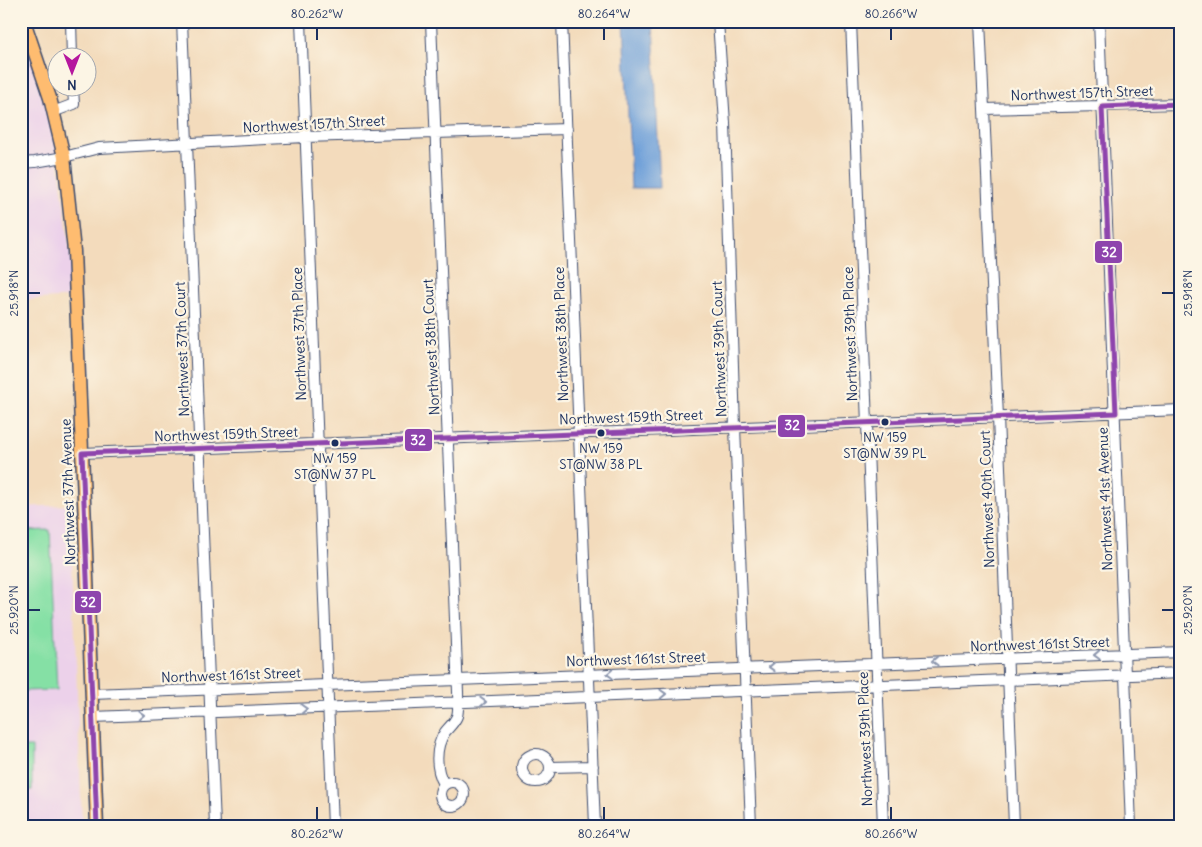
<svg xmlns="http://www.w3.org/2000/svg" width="1202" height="847" viewBox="0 0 1202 847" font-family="Delius,sans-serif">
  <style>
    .built { fill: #ecd1ea }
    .green { fill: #85e0a5; stroke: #508882 }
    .water { fill: #70a0d9; stroke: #46689c }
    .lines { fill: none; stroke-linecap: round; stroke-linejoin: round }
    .minor-casing { stroke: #3b496c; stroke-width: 12 }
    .major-casing { stroke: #3b496c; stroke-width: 15 }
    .minor { stroke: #fff; stroke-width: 10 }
    .major { stroke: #febc70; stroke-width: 12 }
    .bus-1-casing { stroke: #fcf5e5; stroke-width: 9 }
    .bus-1 { stroke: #8e44ad; stroke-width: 5 }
    .oneway { stroke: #8d97ae }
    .ticks { fill: none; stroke: #1b2f5e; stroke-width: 2 }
    .bus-dot { fill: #1b2f5e; stroke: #fcf5e5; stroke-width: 2 }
    .labels { text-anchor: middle; stroke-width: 4.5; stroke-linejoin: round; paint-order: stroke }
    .bus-label { font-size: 13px; fill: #1b2f5e; stroke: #fcf5e5 }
    .street-label { font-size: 14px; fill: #1b2f5e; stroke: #fcf5e5 }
    .line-badge { stroke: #fcf5e5; stroke-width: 2 }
    .badge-label { font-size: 14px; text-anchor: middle; font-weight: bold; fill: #fff }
    .neatline { fill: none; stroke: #1b2f5e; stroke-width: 2 }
    .ticks-label { font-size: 12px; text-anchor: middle; fill: #1b2f5e }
  </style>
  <rect width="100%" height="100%" fill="#fcf5e5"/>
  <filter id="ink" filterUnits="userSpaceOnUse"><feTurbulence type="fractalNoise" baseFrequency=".02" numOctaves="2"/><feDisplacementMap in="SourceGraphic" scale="10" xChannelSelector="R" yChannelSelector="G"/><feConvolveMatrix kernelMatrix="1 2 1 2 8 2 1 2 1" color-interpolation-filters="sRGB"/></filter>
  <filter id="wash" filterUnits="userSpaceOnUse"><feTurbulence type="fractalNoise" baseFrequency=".0096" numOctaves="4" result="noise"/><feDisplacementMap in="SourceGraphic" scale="20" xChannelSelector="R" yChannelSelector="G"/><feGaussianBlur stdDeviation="1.12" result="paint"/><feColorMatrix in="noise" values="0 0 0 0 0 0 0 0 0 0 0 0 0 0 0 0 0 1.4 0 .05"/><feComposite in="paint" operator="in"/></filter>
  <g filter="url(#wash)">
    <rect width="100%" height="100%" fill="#f3dbbc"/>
    <path class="built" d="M21,21L50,98L76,297L21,300Z
      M70,505L82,826H21V507Z"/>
    <path class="green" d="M50,530L57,690L21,691V531Z
      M21,747H32V790H21Z"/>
    <path class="water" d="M624,21H653L660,188H631Z"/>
  </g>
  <g filter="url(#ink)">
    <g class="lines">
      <defs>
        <path id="minor" d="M71,21L72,58
          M182,21L215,826
          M301,21L333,826
          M431,21L457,669C457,680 460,707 457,716C455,722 449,727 445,732C435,747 435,769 444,784
          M562,21L595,826
          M718,21L725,123L735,427L751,826
          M851,21L883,826
          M980,21L998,417L1014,826
          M1099,21L1131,826
          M984,109L1181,104
          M53,112L74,104L73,88
          M21,163L35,162L64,157L99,148L305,137L567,129
          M82,453L1181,410
          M92,694L1181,652
          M93,717L1181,673
          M522 768a14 14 0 1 1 28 0a14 14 0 1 1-28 0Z
          M550,767L593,766
          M440 794a12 12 0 1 1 24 0a12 12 0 1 1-24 0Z"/>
        <path id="major" d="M24,21L50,98L64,157L74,251L97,826"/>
      </defs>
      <use href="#minor" class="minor-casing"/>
      <use href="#major" class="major-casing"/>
      <use href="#minor" class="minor"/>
      <use href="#major" class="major"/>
      <defs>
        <path id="bus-1" d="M97,826L82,453L1116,413L1102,107L1181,104"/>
      </defs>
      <use href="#bus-1" class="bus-1-casing"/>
      <use href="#bus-1" class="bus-1"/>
    </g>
    <defs><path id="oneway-chevron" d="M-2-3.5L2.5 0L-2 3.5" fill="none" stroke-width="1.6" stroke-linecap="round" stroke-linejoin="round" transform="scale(1.25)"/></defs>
    <g class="oneway">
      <use href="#oneway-chevron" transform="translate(1097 655) rotate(178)"/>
      <use href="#oneway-chevron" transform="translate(935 661) rotate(178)"/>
      <use href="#oneway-chevron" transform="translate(772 667) rotate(178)"/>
      <use href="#oneway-chevron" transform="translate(610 674) rotate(177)"/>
      <use href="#oneway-chevron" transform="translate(663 694) rotate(-2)"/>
      <use href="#oneway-chevron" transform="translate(483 702) rotate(-2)"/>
      <use href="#oneway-chevron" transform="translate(304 709) rotate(-2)"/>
      <use href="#oneway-chevron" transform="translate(141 715) rotate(-2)"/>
    </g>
  </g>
  <path class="ticks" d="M317,28V40M604,28V40M891,28V40M28,293H40M1162,293H1174M28,610H40M1162,610H1174M317,807V820M604,807V820M891,807V820"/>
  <g class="bus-dot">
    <circle cx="885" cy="422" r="4.5"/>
    <circle cx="601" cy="433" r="4.5"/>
    <circle cx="335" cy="443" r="4.5"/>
  </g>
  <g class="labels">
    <g class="bus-label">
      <text x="885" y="442">NW 159<tspan x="885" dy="16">ST@NW 39 PL</tspan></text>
      <text x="601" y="453">NW 159<tspan x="601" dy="16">ST@NW 38 PL</tspan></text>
      <text x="335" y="463">NW 159<tspan x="335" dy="16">ST@NW 37 PL</tspan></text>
    </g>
    <g class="street-label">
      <text transform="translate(1082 93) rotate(-2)" y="5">Northwest 157th Street</text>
      <text transform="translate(314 124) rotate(-3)" y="5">Northwest 157th Street</text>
      <text transform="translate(299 334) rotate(-92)" y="5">Northwest 37th Place</text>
      <text transform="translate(561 334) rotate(-92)" y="5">Northwest 38th Place</text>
      <text transform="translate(850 334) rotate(-92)" y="5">Northwest 39th Place</text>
      <text transform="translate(431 347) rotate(-93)" y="5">Northwest 38th Court</text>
      <text transform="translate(182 349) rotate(-92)" y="5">Northwest 37th Court</text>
      <text transform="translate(719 349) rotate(-92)" y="5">Northwest 39th Court</text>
      <text transform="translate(631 417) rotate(-2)" y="5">Northwest 159th Street</text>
      <text transform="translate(226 434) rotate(-2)" y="5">Northwest 159th Street</text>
      <text transform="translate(68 492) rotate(-92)" y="5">Northwest 37th Avenue</text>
      <text transform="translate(987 499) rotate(-92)" y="5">Northwest 40th Court</text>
      <text transform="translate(1105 499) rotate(-92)" y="5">Northwest 41st Avenue</text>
      <text transform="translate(1040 644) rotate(-2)" y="5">Northwest 161st Street</text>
      <text transform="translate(636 659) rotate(-2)" y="5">Northwest 161st Street</text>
      <text transform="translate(231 675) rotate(-2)" y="5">Northwest 161st Street</text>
      <text transform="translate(865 739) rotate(-92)" y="5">Northwest 39th Place</text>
    </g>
  </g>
  <g class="line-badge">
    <rect x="1094" y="240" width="29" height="24" rx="5" fill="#8e44ad"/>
    <rect x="777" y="414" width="29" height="24" rx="5" fill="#8e44ad"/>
    <rect x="404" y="428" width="29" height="24" rx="5" fill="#8e44ad"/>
    <rect x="74" y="590" width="28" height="24" rx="5" fill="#8e44ad"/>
  </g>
  <g class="badge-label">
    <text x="1109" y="257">32</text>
    <text x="792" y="430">32</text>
    <text x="418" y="445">32</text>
    <text x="88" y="607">32</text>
  </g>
  <rect width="1202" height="847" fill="none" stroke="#fcf5e5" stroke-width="55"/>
  <g transform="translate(72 72) rotate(180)"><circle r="24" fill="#fcf5e5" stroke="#a2a6af"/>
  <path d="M0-4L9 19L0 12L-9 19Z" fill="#b5179e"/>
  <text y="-8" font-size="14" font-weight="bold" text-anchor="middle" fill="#1b2f5e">N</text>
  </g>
  <rect x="28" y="28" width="1146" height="792" class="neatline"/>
  <g class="ticks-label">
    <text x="317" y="18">80.262°W</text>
    <text x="604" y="18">80.264°W</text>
    <text x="891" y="18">80.266°W</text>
    <text transform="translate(1188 293) rotate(-90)" y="4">25.918°N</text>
    <text transform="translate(14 293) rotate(-90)" y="4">25.918°N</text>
    <text transform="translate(1188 610) rotate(-90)" y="4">25.920°N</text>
    <text transform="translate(14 610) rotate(-90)" y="4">25.920°N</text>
    <text x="317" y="838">80.262°W</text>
    <text x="604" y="838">80.264°W</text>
    <text x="891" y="838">80.266°W</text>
  </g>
</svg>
